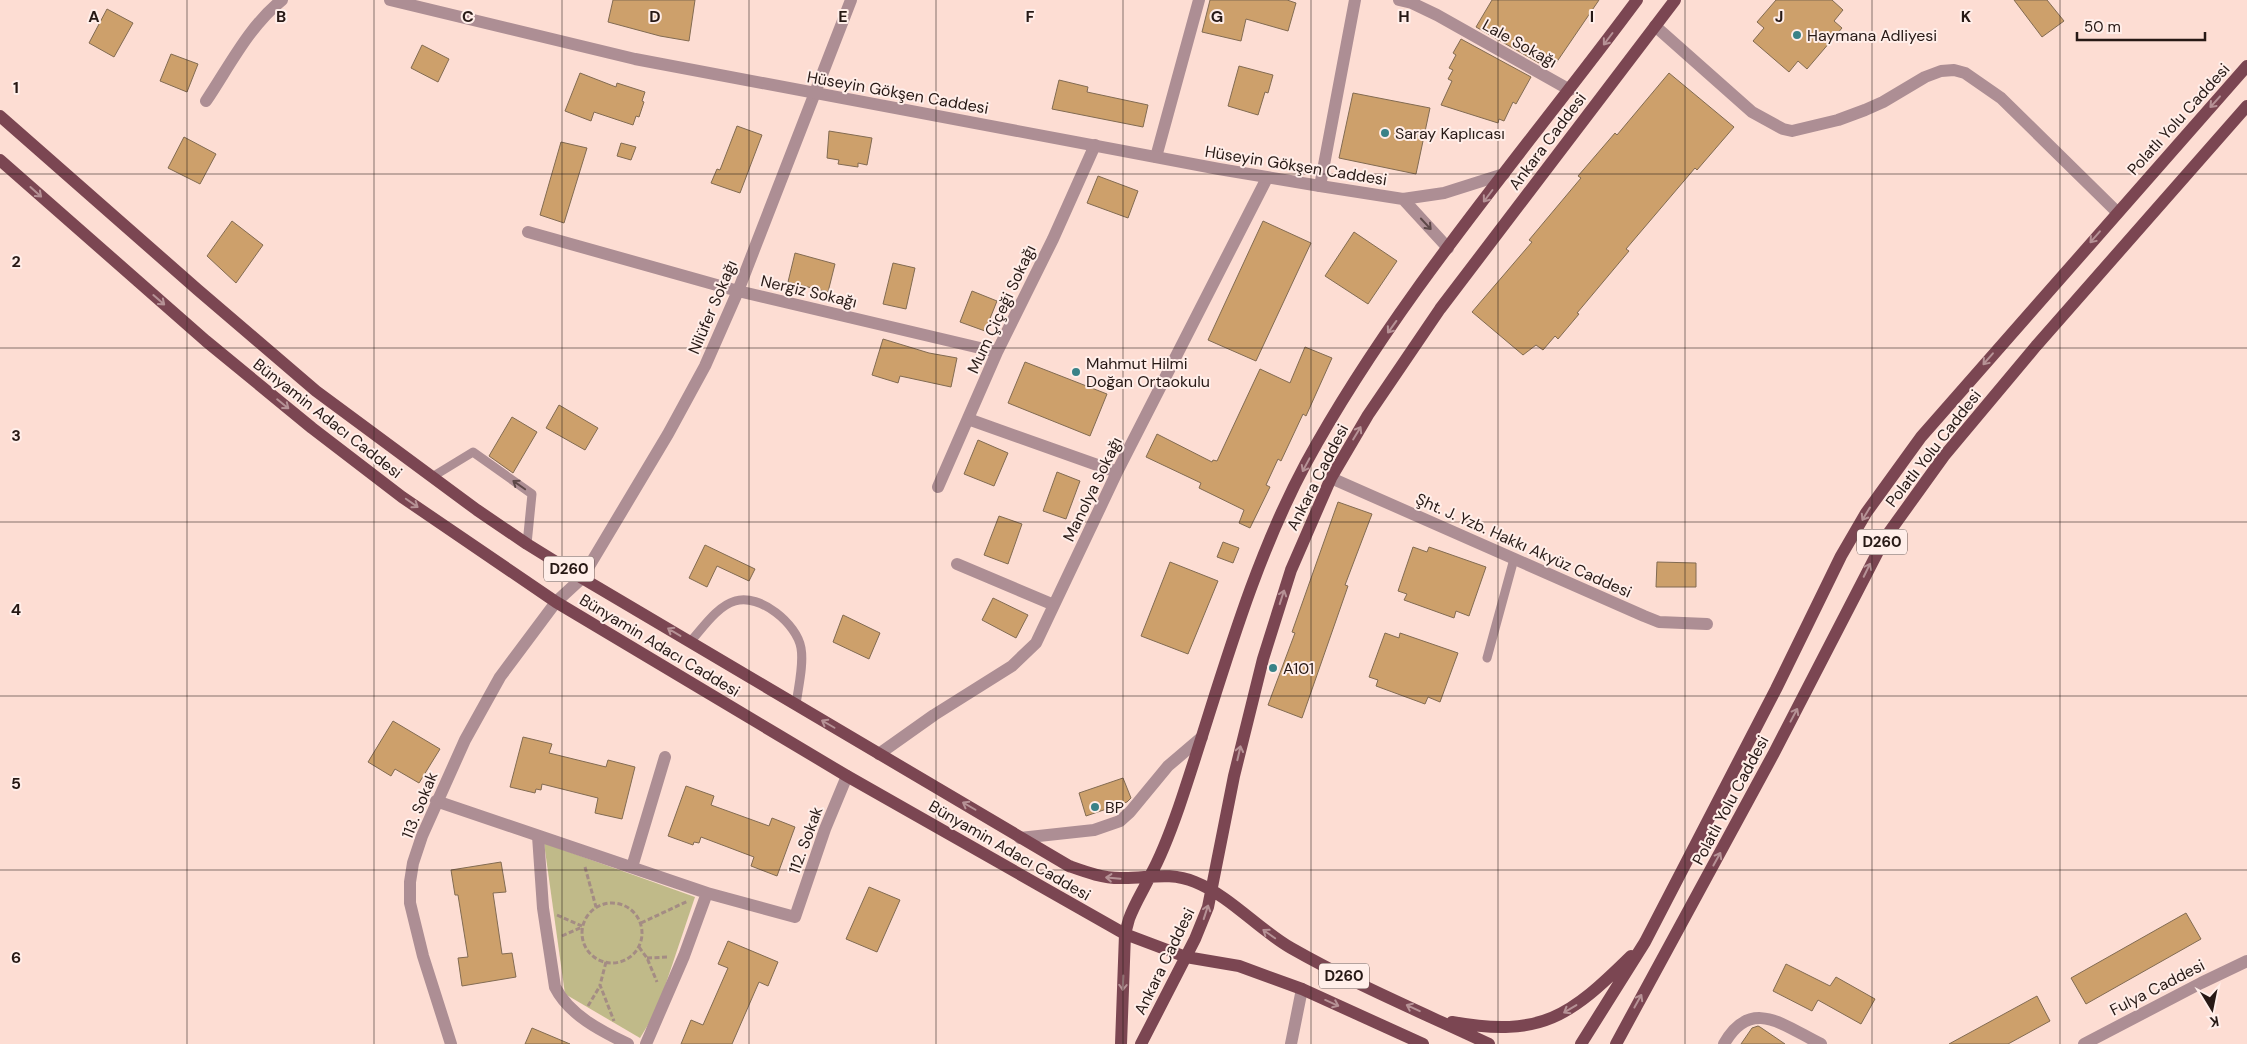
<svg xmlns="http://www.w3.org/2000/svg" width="2247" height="1044" viewBox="0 0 2247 1044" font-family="'DM Sans',sans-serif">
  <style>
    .green { fill: #c0ba89 }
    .building { fill: #cda06b; stroke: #826b52 }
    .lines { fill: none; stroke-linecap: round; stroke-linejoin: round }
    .path { stroke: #a48c84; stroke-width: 3; stroke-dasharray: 5 2.5; stroke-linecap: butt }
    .service { stroke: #ad8e94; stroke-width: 9 }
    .minor { stroke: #ad8e94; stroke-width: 12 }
    .tertiary { stroke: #ad8e94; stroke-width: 12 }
    .primary { stroke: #7b4652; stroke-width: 12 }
    .oneway { stroke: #b69296 }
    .oneway2 { stroke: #5d4848 }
    .grid { fill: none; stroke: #271915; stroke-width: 1; stroke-opacity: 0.55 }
    .poi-dot { fill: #3a8287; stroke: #ffeee9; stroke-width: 2 }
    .labels { text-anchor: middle; stroke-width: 4; stroke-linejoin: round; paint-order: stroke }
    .shield { fill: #ffeee9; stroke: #685955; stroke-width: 1 }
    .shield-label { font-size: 15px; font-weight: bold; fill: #271915 }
    .poi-label { font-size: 16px; fill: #271915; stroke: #ffeee9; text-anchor: start }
    .street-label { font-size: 16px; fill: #271915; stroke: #ffeee9 }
    .grid-label { font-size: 16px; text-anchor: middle; font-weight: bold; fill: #271915; stroke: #ffeee9; stroke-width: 4; stroke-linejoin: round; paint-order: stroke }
  </style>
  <rect width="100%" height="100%" fill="#fdddd3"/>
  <path class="green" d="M544,843L695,897L657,1010L640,1038L565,994Z"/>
  <path class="building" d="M613,0H695L689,41L660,36L608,22Z
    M1210,0H1287L1296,3L1288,31L1246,19L1241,41L1202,32Z
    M1492,0H1599L1554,66L1541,60L1539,63L1476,27Z
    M1776,0H1832L1843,10L1834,21L1842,28L1807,69L1798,61L1789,72L1753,41L1764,28L1757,22Z
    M2014,0H2047L2064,21L2042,37Z
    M107,9L133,23L114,57L89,43Z
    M1461,39L1531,77L1516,104L1513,102L1504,121L1499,119L1498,123L1441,105L1452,81L1448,79L1453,70L1449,68L1456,55L1453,53Z
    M422,45L449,59L438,82L411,68Z
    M171,54L198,64L187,92L160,81Z
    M1239,66L1273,75L1268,93L1265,92L1258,115L1228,106Z
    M580,73L616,87L617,83L645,92L642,101L644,102L639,117L636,116L633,125L594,112L591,121L565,111Z
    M1669,73L1734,127L1697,170L1695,168L1626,249L1629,251L1577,313L1579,314L1558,339L1555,336L1543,350L1536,345L1523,355L1472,312L1532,242L1529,240L1581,178L1578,176L1615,133L1617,135Z
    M1059,80L1088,87L1087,92L1148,105L1143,127L1052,109Z
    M1353,93L1430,108L1416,174L1339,158Z
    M737,126L762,135L740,193L711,183L717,169L720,170Z
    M829,131L872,138L867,165L858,163V167L838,164L839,160L827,158Z
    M184,137L216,154L200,184L168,168Z
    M561,142L587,148L564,223L540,215Z
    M621,143L636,147L631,160L617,156Z
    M1098,176L1138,191L1128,218L1087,203Z
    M232,221L263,245L236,283L207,256Z
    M1263,221L1311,243L1256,361L1208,340Z
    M1354,232L1397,261L1368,304L1325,276Z
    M795,253L835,264L828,292L788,282Z
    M893,263L915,268L906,309L883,304Z
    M972,291L997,301L985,331L960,322Z
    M883,339L929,353L957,358L951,387L900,376L898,383L872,375Z
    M1305,347L1332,358L1306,416L1303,414L1281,461L1278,459L1266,485L1270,487L1250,528L1239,523L1244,510L1199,488L1201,483L1146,457L1157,434L1212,462L1213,460L1217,461L1260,369L1290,383Z
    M1025,362L1107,394L1090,436L1008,403Z
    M559,405L598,428L585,450L546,428Z
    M512,417L537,432L513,473L489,456Z
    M978,440L1008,453L994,486L964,474Z
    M1057,472L1080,481L1066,519L1043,511Z
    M1338,502L1372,514L1345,585L1348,586L1302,718L1268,705L1295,633L1292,632Z
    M999,516L1022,524L1008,564L984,555Z
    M1223,542L1239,548L1233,563L1217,557Z
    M705,545L755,569L749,581L717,566L707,587L689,578Z
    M1413,547L1427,552L1429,547L1486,567L1469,616L1456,611L1454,618L1404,600L1407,594L1398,591Z
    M1170,562L1218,581L1188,654L1141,636Z
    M1657,562L1696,563V587H1656Z
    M993,598L1028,615L1016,638L982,620Z
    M843,615L880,633L869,659L833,642Z
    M1385,633L1399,638L1400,633L1458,653L1440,702L1428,697L1425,704L1376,686L1378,680L1369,677Z
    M393,721L440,749L419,783L395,769L391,776L368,762Z
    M523,737L552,744L549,753L606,767L608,760L635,767L622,819L595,813L598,798L542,784L541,790L536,789L535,793L510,787Z
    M1123,778L1131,798L1127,802L1086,816L1079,793Z
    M686,786L714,796L711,805L769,826L772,818L795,827L777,876L751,866L754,857L701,837L699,843L694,842L693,845L668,836Z
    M501,862L506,892L493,893L502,954L512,953L516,977L462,986L458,958L468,957L458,895H455L451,870Z
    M869,887L900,900L877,952L846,939Z
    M2186,913L2201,939L2086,1004L2071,978Z
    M728,941L778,962L768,986L759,982L732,1044H681L691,1020L703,1025L728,968L718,964Z
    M1786,964L1830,986L1836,977L1875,999L1861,1024L1818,1000L1812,1011L1773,991Z
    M2037,996L2050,1021L2008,1044H1949Z
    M1758,1026L1760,1027L1785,1044H1741L1752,1028Z
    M532,1028L570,1044H525Z"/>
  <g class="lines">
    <path class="path" d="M585,867L596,907
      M582 933a30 30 0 1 1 60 0a30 30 0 1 1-60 0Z
      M557,915L582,926
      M641,923L688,901
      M562,936L582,927
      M639,947L647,958L657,982
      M647,958L669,957
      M606,962L600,985L614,1021
      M588,1006L600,986"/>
    <path class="service" d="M432,477L473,452L532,494L527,544
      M690,642C702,629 717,606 735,601C760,593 797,624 801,648C804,665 798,688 796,705
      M1487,658L1514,559"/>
    <path class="minor" d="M1399,0L1412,3L1437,15L1570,90
      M1655,26L1752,112L1783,129L1792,131L1838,120L1865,110L1883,102L1925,77L1941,71L1954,70L1965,73L2001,98L2117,212
      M206,101C229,67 249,26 282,0
      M1156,157L1199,0
      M1320,186L1355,0
      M528,232L738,291L997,352
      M968,419L1117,472
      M1331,478L1644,616L1659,622L1707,624
      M938,487L997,352L1053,239L1095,145
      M957,564L1054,605
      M879,754L934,715L1012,666L1036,643L1117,472L1267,178
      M436,801L707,893L795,917L825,829L847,776
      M538,836L543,908L555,987C569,1015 601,1031 628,1044
      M1020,838L1094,830L1120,821L1130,812L1168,766L1202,737
      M632,867L665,757
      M451,1044L423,956L410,903V882L413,863L422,836L465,740L500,677L556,602L582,578L668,434L705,366L738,291L851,0
      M646,1044L684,956L707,893
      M1291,1044L1302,989
      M1724,1044C1751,996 1784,1026 1821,1044"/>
    <path class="tertiary" d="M390,0L635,59L1219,169L1320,186L1403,199L1444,193L1504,174
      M1403,199L1448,248
      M2084,1044L2201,983L2247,961"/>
    <path class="primary" d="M0,116L198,290L316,391L477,510L527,544L582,578L1069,866C1086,872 1102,878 1120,878C1146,879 1169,871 1195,882C1230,896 1258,929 1291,948C1354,984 1423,1013 1489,1044
      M0,160L206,341L312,428L402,497L556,602L847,776L1125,934L1186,957L1239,966L1302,989L1423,1044
      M1452,1022C1542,1038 1570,1016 1631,956
      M1121,1044L1125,934L1129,919C1135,903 1143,891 1150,876C1162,855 1171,830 1179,807C1218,692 1248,571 1306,463C1396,298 1525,151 1637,0
      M1141,1044L1195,939L1208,907L1234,776L1263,659L1291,570L1331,478L1368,415L1440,309L1675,0
      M1581,1044L1645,942L1776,689L1841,556L1866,513L1921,437L2247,66
      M1616,1044L1774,753L1885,538L1944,456L2036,346L2247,106"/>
  </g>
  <defs><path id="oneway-shaft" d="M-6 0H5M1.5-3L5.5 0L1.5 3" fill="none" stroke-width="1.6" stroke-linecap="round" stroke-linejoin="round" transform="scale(1.25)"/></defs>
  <g class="oneway">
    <use href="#oneway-shaft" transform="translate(1608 39) rotate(127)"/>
    <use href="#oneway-shaft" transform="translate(2215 102) rotate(132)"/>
    <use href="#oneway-shaft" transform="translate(36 192) rotate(42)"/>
    <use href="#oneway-shaft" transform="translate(1488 196) rotate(127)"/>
    <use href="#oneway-shaft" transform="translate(2095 237) rotate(131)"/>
    <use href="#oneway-shaft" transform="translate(159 300) rotate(41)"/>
    <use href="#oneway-shaft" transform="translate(1392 327) rotate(126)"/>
    <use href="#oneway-shaft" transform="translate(1988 359) rotate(131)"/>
    <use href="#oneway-shaft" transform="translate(283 404) rotate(39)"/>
    <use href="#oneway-shaft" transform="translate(1357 433) rotate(-59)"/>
    <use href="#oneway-shaft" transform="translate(1306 465) rotate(118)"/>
    <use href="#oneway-shaft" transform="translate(412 503) rotate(35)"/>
    <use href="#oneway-shaft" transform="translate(1866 514) rotate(121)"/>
    <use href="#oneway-shaft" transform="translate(1867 570) rotate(-64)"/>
    <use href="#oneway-shaft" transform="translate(1282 597) rotate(-72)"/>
    <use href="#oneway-shaft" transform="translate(674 632) rotate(-149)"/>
    <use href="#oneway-shaft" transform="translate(1794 715) rotate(-62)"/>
    <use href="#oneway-shaft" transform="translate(828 724) rotate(-150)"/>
    <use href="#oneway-shaft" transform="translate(1239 753) rotate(-77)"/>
    <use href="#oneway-shaft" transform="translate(969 806) rotate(-150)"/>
    <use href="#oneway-shaft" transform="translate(1717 859) rotate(-61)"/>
    <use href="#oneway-shaft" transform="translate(1113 878) rotate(-175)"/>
    <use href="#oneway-shaft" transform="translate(1206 912) rotate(-72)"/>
    <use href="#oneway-shaft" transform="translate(1269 934) rotate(-145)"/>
    <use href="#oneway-shaft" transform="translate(1123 983) rotate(92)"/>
    <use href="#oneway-shaft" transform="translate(1638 1001) rotate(-61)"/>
    <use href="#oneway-shaft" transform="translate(1332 1003) rotate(24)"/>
    <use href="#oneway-shaft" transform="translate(1413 1008) rotate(-155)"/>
    <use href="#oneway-shaft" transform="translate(1570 1009) rotate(149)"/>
  </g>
  <g class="oneway2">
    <use href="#oneway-shaft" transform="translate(1426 224) rotate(47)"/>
    <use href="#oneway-shaft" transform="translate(519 485) rotate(-145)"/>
  </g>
  <path class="grid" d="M187,0V1044M374,0V1044M562,0V1044M749,0V1044M936,0V1044M1123,0V1044M1311,0V1044M1498,0V1044M1685,0V1044M1872,0V1044M2060,0V1044M0,174H2247M0,348H2247M0,522H2247M0,696H2247M0,870H2247"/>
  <g class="poi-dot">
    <circle cx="1797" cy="35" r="5"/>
    <circle cx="1385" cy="133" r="5"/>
    <circle cx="1076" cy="372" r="5"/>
    <circle cx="1273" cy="668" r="5"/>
    <circle cx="1095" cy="807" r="5"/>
  </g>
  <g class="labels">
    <g class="shield">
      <rect x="1857" y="529.5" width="50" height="25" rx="4"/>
      <rect x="544" y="556.5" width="50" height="25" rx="4"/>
      <rect x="1319" y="963.5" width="50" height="25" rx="4"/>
    </g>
    <g class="shield-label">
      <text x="1882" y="547">D260</text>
      <text x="569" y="574">D260</text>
      <text x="1344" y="981">D260</text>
    </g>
    <g class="poi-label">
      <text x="1807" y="41">Haymana Adliyesi</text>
      <text x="1395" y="139">Saray Kaplıcası</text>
      <text x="1086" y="369">Mahmut Hilmi<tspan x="1086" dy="18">Doğan Ortaokulu</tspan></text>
      <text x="1283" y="674">A101</text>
      <text x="1105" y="813">BP</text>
    </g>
    <g class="street-label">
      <text transform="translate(1520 43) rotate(29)" y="6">Lale Sokağı</text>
      <text transform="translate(898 92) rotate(10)" y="6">Hüseyin Gökşen Caddesi</text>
      <text transform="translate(2178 119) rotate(-48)" y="6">Polatlı Yolu Caddesi</text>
      <text transform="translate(1547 141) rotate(-53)" y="6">Ankara Caddesi</text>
      <text transform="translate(1296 165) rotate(9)" y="6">Hüseyin Gökşen Caddesi</text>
      <text transform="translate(809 291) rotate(13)" y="6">Nergiz Sokağı</text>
      <text transform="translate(712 307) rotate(-67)" y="6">Nilüfer Sokağı</text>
      <text transform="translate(1001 309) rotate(-65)" y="6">Mum Çiçeği Sokağı</text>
      <text transform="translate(328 418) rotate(38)" y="6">Bünyamin Adacı Caddesi</text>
      <text transform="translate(1933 448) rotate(-52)" y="6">Polatlı Yolu Caddesi</text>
      <text transform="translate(1317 477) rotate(-63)" y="6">Ankara Caddesi</text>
      <text transform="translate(1092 489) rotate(-64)" y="6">Manolya Sokağı</text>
      <text transform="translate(1524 545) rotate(24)" y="6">Şht. J. Yzb. Hakkı Akyüz Caddesi</text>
      <text transform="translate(660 645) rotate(31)" y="6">Bünyamin Adacı Caddesi</text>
      <text transform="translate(1730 800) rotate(-62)" y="6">Polatlı Yolu Caddesi</text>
      <text transform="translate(419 805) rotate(-68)" y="6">113. Sokak</text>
      <text transform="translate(805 840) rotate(-70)" y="6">112. Sokak</text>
      <text transform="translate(1010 850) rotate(30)" y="6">Bünyamin Adacı Caddesi</text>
      <text transform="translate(1164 961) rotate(-64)" y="6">Ankara Caddesi</text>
      <text transform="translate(2157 987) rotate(-27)" y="6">Fulya Caddesi</text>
    </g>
  </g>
  <g class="grid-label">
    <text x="94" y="22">A</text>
    <text x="281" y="22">B</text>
    <text x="468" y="22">C</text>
    <text x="655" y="22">D</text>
    <text x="843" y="22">E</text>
    <text x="1030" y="22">F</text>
    <text x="1217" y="22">G</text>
    <text x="1404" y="22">H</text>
    <text x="1592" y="22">I</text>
    <text x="1779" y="22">J</text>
    <text x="1966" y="22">K</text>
    <text x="16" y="93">1</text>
    <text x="16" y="267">2</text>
    <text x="16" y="441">3</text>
    <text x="16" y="615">4</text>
    <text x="16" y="789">5</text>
    <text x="16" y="963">6</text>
  </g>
  <g transform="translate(2212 1009) rotate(170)" stroke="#ffeee9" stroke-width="4" paint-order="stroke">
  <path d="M0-4L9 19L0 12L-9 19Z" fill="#271915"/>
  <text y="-8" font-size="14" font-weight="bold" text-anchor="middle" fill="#271915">K</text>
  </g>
  <path d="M2077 32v8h128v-8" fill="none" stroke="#271915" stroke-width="2.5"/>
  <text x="2084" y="32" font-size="15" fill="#271915" stroke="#ffeee9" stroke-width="4" paint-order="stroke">50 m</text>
</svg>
